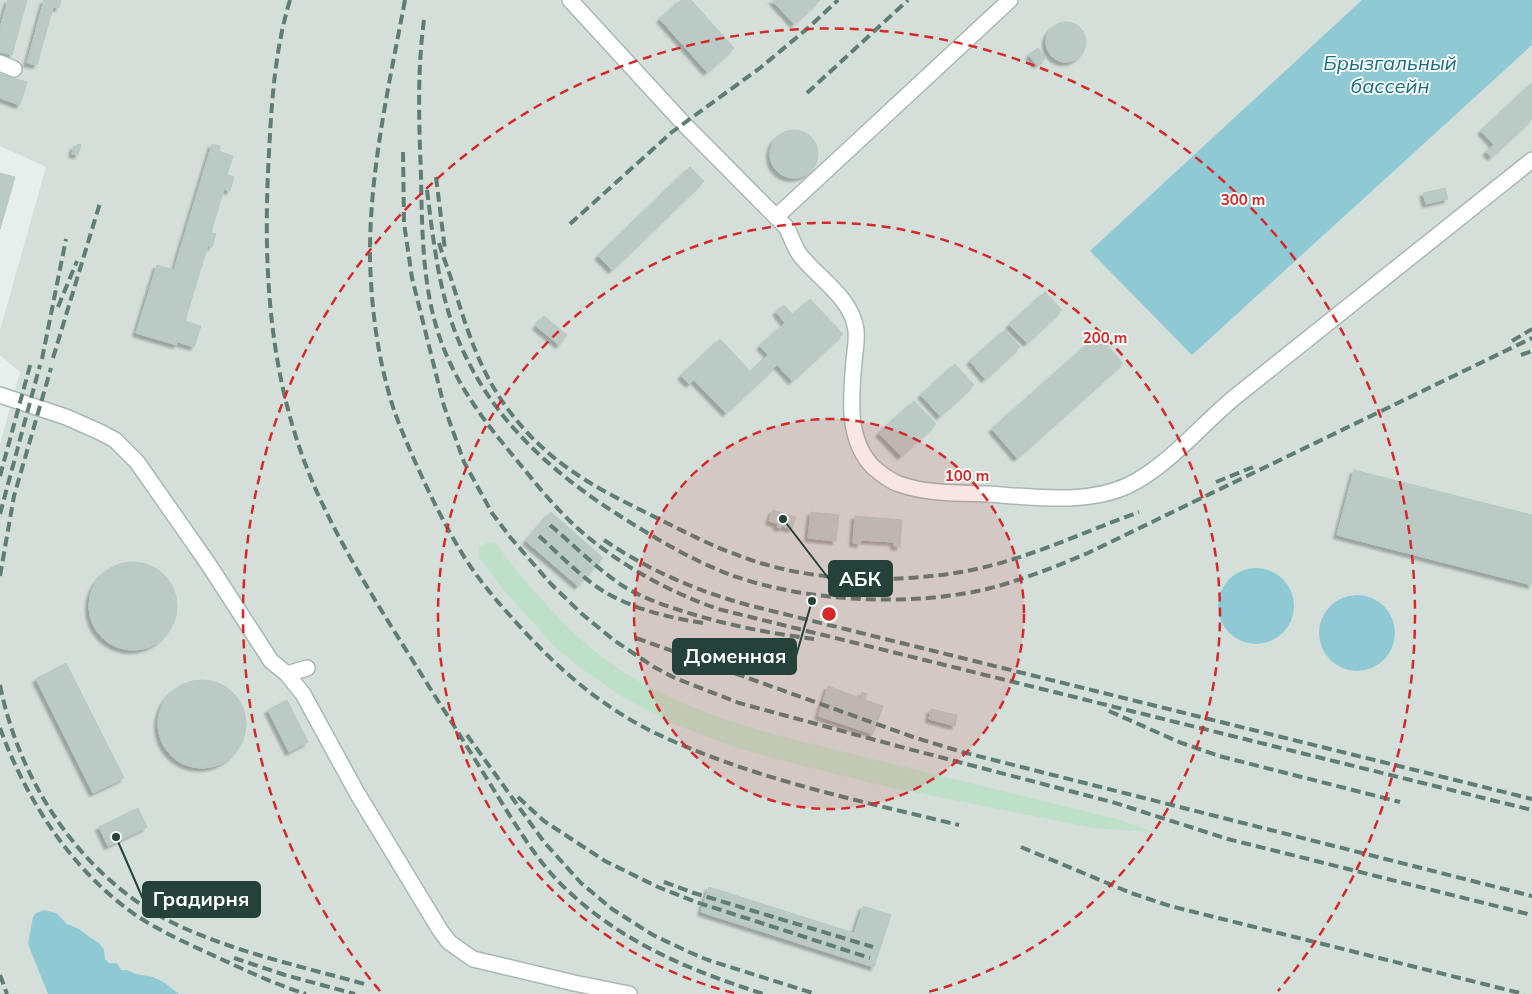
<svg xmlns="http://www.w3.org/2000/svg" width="1532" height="994" viewBox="0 0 1532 994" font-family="Mulish,sans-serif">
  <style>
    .built { fill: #d4dfda }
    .green { fill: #bfe0c8 }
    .water { fill: #8ec9d4 }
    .building { fill: #bbcac4; stroke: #b8c9c2; filter: url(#shadow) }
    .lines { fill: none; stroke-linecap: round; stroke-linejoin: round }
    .minor-casing { stroke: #a8b8b2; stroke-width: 18 }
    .minor { stroke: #fff; stroke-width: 15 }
    .rail { stroke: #5f7d75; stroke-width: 4; stroke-dasharray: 10 5; stroke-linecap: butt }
    .ring { fill: none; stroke: #d62828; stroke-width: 2.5; stroke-dasharray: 9 6 }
    .labels { text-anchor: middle; stroke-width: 4; stroke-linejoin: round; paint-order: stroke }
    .water-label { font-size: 20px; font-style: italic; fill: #1c6f80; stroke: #f7fbf9 }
    .centre { fill: #d62828; stroke: #f7fbf9; stroke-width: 2.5 }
    .ring-label { font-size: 15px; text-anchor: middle; font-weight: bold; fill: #d62828; stroke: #f7fbf9; stroke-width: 4; stroke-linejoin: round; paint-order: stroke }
    .leader { fill: none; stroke: #24423a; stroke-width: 2 }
    .callout-dot { fill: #24423a; stroke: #f7fbf9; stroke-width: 2 }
    .callout { fill: #24423a; stroke: #24423a; stroke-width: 2 }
    .callout-label { font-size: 20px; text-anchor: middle; font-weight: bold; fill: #fff }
  </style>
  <defs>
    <filter id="shadow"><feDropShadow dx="-3.5" dy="3.5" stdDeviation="1" flood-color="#0004"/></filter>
  </defs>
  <rect width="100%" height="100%" fill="#e6efeb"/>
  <path class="built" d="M0,0H1532V994H0V444L20,372L0,355V330L46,167L0,146Z"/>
  <path class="green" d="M491,542L496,543C507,560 521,576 534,591C554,613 574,635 597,653C650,695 716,718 780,736L1120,820L1153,832L1093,828L884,786L776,759L737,748L676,725L621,696L575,664L553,645L502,588L479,557V548L486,543Z"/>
  <path class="water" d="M1362,0H1532V45L1192,355L1090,251Z
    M1218 606a38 38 0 1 1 76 0a38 38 0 1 1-76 0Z
    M1319 633a38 38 0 1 1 76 0a38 38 0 1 1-76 0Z
    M44,910L56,913L67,924L79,929L88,936L99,943L104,950L105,959L109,963H117L121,970H127L136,974L153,977L165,983L179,994H48L28,944L33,917L36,913Z"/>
  <path class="building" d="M8,0H27L12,55L0,52V28Z
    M44,0H61L59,8L53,7L37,65L27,63Z
    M681,0H691L734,48L707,72L660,19Z
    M772,0H820L794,24Z
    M1046 42a20 20 0 1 1 40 0a20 20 0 1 1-40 0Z
    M1038,48L1046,58L1037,65L1029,55Z
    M0,74L27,82L20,105L0,98Z
    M1532,83V119L1491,157L1486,152L1494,145L1481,131Z
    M770 154a24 24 0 1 1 48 0a24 24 0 1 1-48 0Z
    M77,144L81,145L78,155L72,154L74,146L77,147Z
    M212,144L220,146L219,151L233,156L227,175L234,177L230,191L224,189L211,233L216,234L212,247L208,245L185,321L201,326L194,347L178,342L177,345L136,333L157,265L174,270Z
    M690,167L704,181L612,270L598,256Z
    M0,173L15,177L0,229Z
    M1445,188L1448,199L1426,204L1423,193Z
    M1045,292L1062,310L1027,343L1009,325Z
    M810,299L843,334L792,381L760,346L785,323L776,312L784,305L793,315Z
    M544,316L567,335L559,345L536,326Z
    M1005,330L1020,347L985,379L970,361Z
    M1098,335L1123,363L1017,458L992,429Z
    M720,339L751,372L768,355L777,365L726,413L694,380L689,384L681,376Z
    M955,364L974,385L940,416L921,395Z
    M914,401L936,424L901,456L879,433Z
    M1354,470L1532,515V585L1337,535Z
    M773,510L796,517L792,529L782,526L781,528L777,527L778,524L769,521Z
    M551,512L603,558L578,586L526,541Z
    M811,512L839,515L836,541L808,538Z
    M855,516L902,520L900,547L894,546V542L861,540L860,544L853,543Z
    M89 606a44 44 0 1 1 88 0a44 44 0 1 1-88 0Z
    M66,663L124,778L93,793L36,679Z
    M158 724a44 44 0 1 1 88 0a44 44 0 1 1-88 0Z
    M828,686L860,698L862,692L867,694L865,700L883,706L873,734L818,716Z
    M287,700L308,742L289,752L268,710Z
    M931,709L957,715L955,726L929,719Z
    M138,808L147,827L108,846L99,827Z
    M709,887L854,933L863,906L891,915L874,967L701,912Z"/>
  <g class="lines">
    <defs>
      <path id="minor" d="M570,0L683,123L786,227C791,235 794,247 800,255C818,278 852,298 856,330C857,340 855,351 854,361C851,397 846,439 873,467C881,474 890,481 899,484C927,494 959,493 988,494C1033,497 1087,505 1129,485C1168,466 1201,425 1235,397C1334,318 1433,239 1532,160
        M0,63L14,69
        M776,217L1010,0
        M0,395L66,417L100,432L115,440L137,462L209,565L271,661L287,674L303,694L357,793L440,930L449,942L473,959L574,983L629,994
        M287,674L307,668"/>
    </defs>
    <use href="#minor" class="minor-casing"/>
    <use href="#minor" class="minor"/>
    <path class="rail" d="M290,0C273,56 271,114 268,172C263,286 272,397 321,501C353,569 394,630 433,693C455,727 476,761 497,795C515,824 533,854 556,879C612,938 687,970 764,994
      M405,0C389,85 369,173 370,259C371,301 376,345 387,386C393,411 403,434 413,457C428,491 444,524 463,555C478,579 495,599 513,619C555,666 597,704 653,732C749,778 856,800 959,825
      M424,20C417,72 419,123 421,175C422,226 422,280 437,329C451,376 479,415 510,452C533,480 556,510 583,533C622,566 669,592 718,609L1532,810
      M807,93L908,0
      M403,152L404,223L412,278L444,406L464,462L492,513L510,537L551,584L582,614L615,641L654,667L675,678L739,703L905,748L1112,802L1228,839L1532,915
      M436,177L445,250
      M427,190C434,246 440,304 465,355C497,423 554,474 617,514C653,537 691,560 731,575C806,602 910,607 987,589C1022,580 1055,567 1088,553L1532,338
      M570,224L672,132L760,68L808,28L838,0
      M439,243C443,257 449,271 453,285C467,329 479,370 507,408C546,461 591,486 649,514C679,529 709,545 740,556C808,582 889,584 961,572C1021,562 1081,533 1139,512
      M58,307L77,261
      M1512,341L1532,329
      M1521,355L1532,351
      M53,358L100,203
      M42,359L66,239
      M0,476L31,362
      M1216,482L1253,467
      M0,514L40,365
      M550,525C574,545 597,569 623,586C639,596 658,603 676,609C721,624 767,633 814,639
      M539,536C558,553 576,572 597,587C628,608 666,617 703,623
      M604,540C648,570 697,591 748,605L1532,799
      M0,576L14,496L51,368
      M636,638L913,737L962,752L1532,896
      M0,685C19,781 80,875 169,921C229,951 304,967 368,985
      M1109,711L1179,742L1219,756L1400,802
      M0,728C26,800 72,871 137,916C163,933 193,946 221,959C249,972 277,985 306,994
      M467,735L544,842L581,883L612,909L653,935L689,952L708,960L816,994
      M518,797L544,821L605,861L658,887L696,902L870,958
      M1021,847L1131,893L1170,906L1524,994
      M664,882L694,893L873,947
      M234,958L285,975L355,994
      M0,975L7,994"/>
  </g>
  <circle cx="829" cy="614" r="195" fill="#d62828" fill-opacity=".12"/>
  <g class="ring">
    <circle cx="829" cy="614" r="195"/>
    <path d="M734 993A391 391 0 1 1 924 993"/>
    <path d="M380 991A586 586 0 1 1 1278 991"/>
  </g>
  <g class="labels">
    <g class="water-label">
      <text x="1390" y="70">Брызгальный<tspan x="1390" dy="23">бассейн</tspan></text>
    </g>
  </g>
  <circle cx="829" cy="614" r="8" class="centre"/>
  <g class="ring-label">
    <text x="1243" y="205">300 m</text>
    <text x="1105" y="343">200 m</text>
    <text x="967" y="481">100 m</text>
  </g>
  <path class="leader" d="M783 519L829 579M812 601L796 656M116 837L143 899"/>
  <g class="callout-dot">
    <circle cx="783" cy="519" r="5"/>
    <circle cx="812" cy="601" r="5"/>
    <circle cx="116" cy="837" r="5"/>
  </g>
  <g class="callout">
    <rect x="829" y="561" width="63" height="35" rx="5"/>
    <rect x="673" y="639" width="123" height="35" rx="5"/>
    <rect x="143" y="882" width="117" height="35" rx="5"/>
  </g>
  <g class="callout-label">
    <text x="860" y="586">АБК</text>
    <text x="735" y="663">Доменная</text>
    <text x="201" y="906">Градирня</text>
  </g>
</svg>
